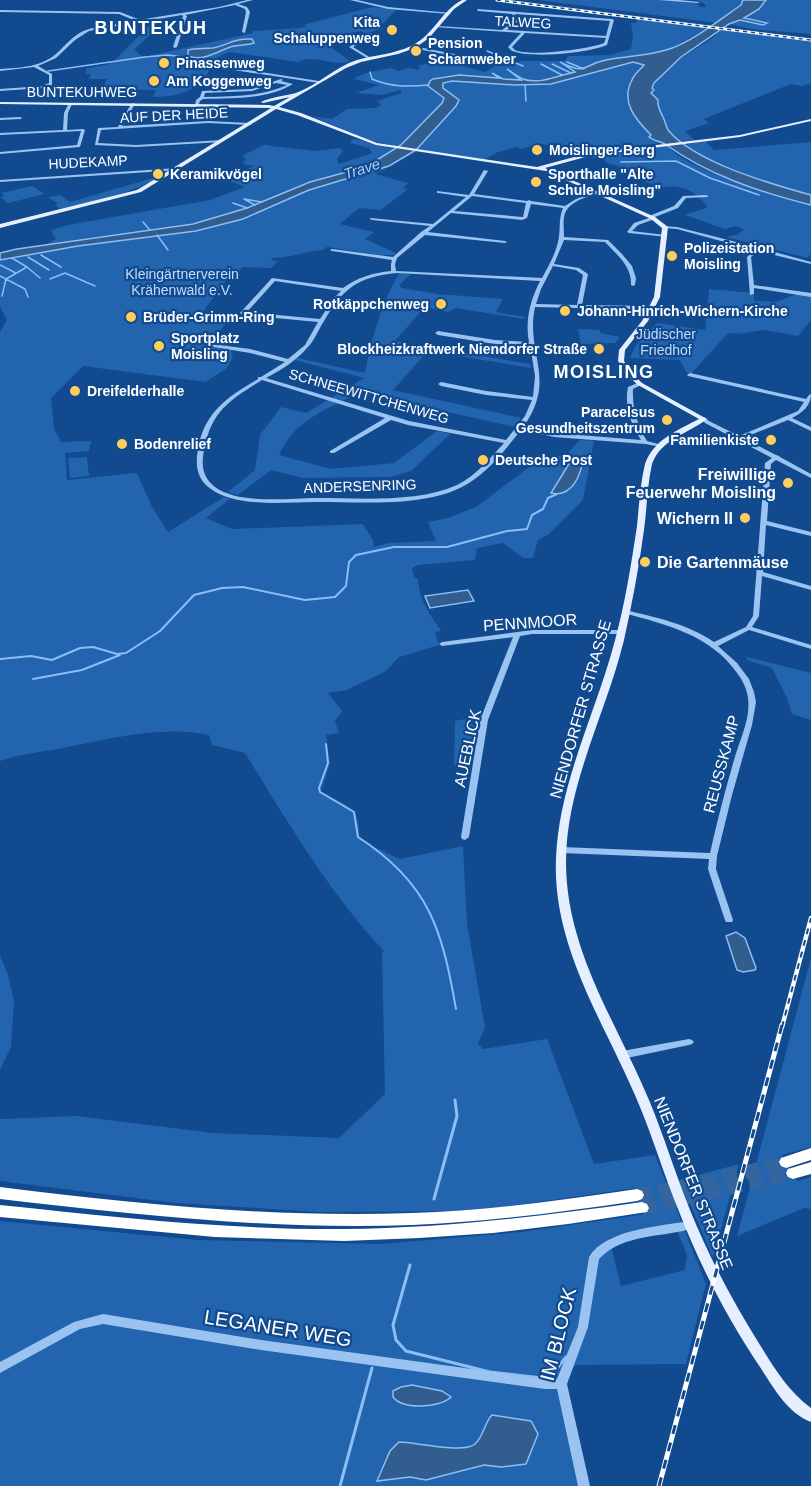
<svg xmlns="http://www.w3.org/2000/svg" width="811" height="1486" viewBox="0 0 811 1486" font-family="Arial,sans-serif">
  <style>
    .green { fill: #2264ad; fill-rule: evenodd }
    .water { fill: #325d8f; stroke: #8bbef6; stroke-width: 1.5 }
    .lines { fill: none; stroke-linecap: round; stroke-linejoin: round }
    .stream-far2 { stroke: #8bbef6; stroke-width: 1.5 }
    .stream-far1 { stroke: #8bbef6; stroke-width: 2 }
    .stream { stroke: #8bbef6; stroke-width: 3 }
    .highway-tunnel { stroke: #35659f; stroke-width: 14; stroke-dasharray: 14 8; stroke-linecap: butt }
    .minor { fill: #9ac3f2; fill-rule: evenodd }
    .major { fill: #e5efff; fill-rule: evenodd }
    .highway { fill: #fff; fill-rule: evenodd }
    .rail-far2-casing { stroke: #fff; stroke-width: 3 }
    .rail-far1-casing { stroke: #fff; stroke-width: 4.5 }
    .rail-casing { stroke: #fff; stroke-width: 5 }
    .rail-far2 { stroke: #114a8e; stroke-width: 1.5; stroke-dasharray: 4; stroke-linecap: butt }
    .rail-far1 { stroke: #114a8e; stroke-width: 2; stroke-dasharray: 6; stroke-linecap: butt }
    .rail { stroke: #114a8e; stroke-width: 3; stroke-dasharray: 9; stroke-linecap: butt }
    .poi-dot { fill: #ffcd5b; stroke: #114a8e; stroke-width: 2 }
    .labels { text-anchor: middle; stroke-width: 4.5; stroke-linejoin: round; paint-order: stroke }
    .far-poi-label { font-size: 14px; font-weight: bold; fill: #fff; stroke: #114a8e; text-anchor: start }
    .far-street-label { font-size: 14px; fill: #fff; stroke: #114a8e }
    .far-park-label { font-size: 14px; fill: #c1ddfd; stroke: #114a8e }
    .far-water-label { font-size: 15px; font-style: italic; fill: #a5cdf9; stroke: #114a8e }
    .poi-label { font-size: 16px; font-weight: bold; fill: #fff; stroke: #114a8e; text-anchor: end }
    .street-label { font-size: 16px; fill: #fff; stroke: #114a8e }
    .far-district-label { font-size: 18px; font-weight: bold; letter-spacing: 1.5px; fill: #fff; stroke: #114a8e }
    .near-street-label { font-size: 20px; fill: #fff; stroke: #114a8e }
  </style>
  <rect width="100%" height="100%" fill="#114a8e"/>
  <path class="green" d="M538,0H692H680L696,3L700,7H706L705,4L697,0H743L741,4L717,23Z
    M766,0H811V34L750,29L730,24L740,20L766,23L743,18L759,9Z
    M372,7L396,10L380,26L384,28L365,34L361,31L327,38L332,48L350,61C333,68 314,53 298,62L229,52L204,64L219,67L210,69C200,91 176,97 153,97L156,90L102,89L107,79H89L91,74H85L87,68L106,65L114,61L156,19H161L156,27L180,25L156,29L134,50L143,57L253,33V31L301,28L307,26L303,25Z
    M638,19L709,27L668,50L598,62L588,68L575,70V73C556,76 536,82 516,81C491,79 460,70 433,79L428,86L444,98L442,103L399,147L369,140L312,116L332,119L347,109L376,108L381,105L378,101L401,93V90L382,95L356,93L379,85L354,79C367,71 377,71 392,68L398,71L409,68L419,70L420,67L417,66L441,60L485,72L495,66H508L521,61H565L568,56L610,55L631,49L633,34L631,23H636Z
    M722,29L811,40V83L802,86L791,84L704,119L709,123L685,131L694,140L680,141L667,129L651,92L654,90L652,89C663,59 702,51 722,29Z
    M633,62L644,64L633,114L651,135L650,137L659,143L596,153L593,147L564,150L539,143L522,149L516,147L498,152L485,159L416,150L456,106L459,101L443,87V83L452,81L515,85L551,84Z
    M356,139L396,149L365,167L310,182L247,208L208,221L46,244L56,239L51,230L68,225L210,200L245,187L229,181L243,175L242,171L254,166L243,164L246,159L242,156L264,145L314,151L340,148L343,151L337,159L339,164L372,153L369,148L351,143V140Z
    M705,141L714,150L811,142V195L757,179L704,156L684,145Z
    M668,146C683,168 782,198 811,205V254L807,258L726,237L736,235L744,230L736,226L725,229L685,215L708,207C696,191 680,183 659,188L644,181L647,180C637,178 628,172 620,167C615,164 610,165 605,162L606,160L589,157Z
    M413,152H416L375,174L408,183L403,188L408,189L381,210L359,208L340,224L374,232L365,239L396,253L394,255H380L327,247L323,250C306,251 290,258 272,258L271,260L278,261L271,268L243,267L222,285L201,315L230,319L207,346L231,350L233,358L226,369L205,382L83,366L51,398L54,429L61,442L91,441L89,451L65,453L67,480L137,473L152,507L168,532L224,497L230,499L206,518L232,529L363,524L373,540L374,547L388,543L436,541L428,522L448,518L476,507L545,455L565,456L580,440L594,441L583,500L549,534L538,540L533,558H523L503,543L477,548L475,560L418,565L412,568L414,577L418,579C419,600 430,614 441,631L435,632L439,645L399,657L386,671L347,690L328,693L342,711L335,721L339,733L326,735L330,764L321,791C344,807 360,802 359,836L370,845L400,859L463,846L467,924L485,1027L478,1044L483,1049L547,1039L594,1164L655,1155L706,1284L686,1364L576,1365L567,1375L560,1399L580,1483L590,1486H0V1221L198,1240L381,1244L521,1232L646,1214L636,1188L474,1211L319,1212L176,1203L0,1181V1119L76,1116L214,1133L339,1138L385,1094L382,952L384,951C329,893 287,821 245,753L212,745L209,735C162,725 109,739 63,748C41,752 21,754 0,761V332L7,320L0,307V260L78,246L196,231L229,223L309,190L378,171ZM674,1224L687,1255L685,1270L621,1286L609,1238Z
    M153,178L155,179C126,196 92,201 60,209L55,205L58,204L48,197L60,195L70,202Z
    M32,186L45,194L8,203L0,197L5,196L1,193Z
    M399,273L411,274L399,285L402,288L438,294L503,299L496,312L525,317L524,319L456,308L448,312L425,307L395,341L530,364L531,368L428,351L393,390L521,418L515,427L359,392C326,411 296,418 279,455L331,469L394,463L437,431L450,434L411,471L391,477L303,478L271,470L238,495L228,492L255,470L260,435L281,407L306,413L364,378L295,360L298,358L365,373C371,338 382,303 399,273Z
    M709,289L754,293V301L776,302L800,293L811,296V320L798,336L764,330L738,334L728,333L691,374L687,373L680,360L630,358L635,346L657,323L705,330Z
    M578,329L600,330V333L620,337L615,343L581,344Z
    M87,457L89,476L70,478L68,458Z
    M747,657L811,673V720L792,714L787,698L772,668L747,660Z
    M465,719L477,728L472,762L454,765L455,721Z
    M0,955L8,975L14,1001L11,1047L0,1070Z
    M811,958V1147L782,1155L797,1181L811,1177V1209L804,1208L737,1236Z
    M739,1164L713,1258L680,1180Z"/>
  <path class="water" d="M743,0H766L759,9L744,18L767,23L763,25L740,20L729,24L681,57L654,83L652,88L654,90L651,93L658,100C657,106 660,111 663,117C665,121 666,126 668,130C694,162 771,184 811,195V205C759,192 708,175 665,144C660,141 654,141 649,137L651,135C636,120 620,102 632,80C634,74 640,70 644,65L633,62L551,84L515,85L452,81L443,83V88L459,100L456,106L416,150L389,166L309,190L243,219L196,231L78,246L0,260V253L17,249L193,224L247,208L310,182L365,167L377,160L401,145L442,103L444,98L428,86L430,81L433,79L459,75L499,78L492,73L503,79L521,80L507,69C512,72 518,77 523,79C538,85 561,75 575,72L560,62C588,76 581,65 606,60C626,56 646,56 666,50C689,44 721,19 741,5Z
    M252,39L254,43C247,45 241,45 234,46C218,50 205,62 188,56V50C196,48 205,49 213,48C228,45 235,38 252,39Z
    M584,456C581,474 573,498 551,493L572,459Z
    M468,590L474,601L430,608L425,596Z
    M736,932L745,938L756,968L755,970L743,972L737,970L726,936Z
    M412,1385L442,1391L451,1397C440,1408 403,1410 393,1397V1391L401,1387Z
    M492,1415L531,1421L538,1434L526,1464L501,1467L484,1465L426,1480L410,1477L377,1481L390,1451L399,1442C415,1442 464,1454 475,1444C484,1436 484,1423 492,1415Z"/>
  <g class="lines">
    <path class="stream-far2" d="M277,39H306
      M487,51L523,66
      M567,62L584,69
      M541,64L562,75
      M552,64L571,73
      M48,71L145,57L168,55L191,58
      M370,72L372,79C391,87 408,87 428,85
      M525,85L526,101
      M621,162L676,161L710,178L759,195
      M233,203L247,208
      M255,205L244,199L262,202
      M143,222L150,230
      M157,235L168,250
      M41,255L61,267
      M28,257L49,270
      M0,265L16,273
      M27,267L40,278
      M0,276L25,289L28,297
      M50,279L65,273L95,286
      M2,296L6,279L27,267L12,258"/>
    <path class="stream-far1" d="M0,659L31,656L52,660L80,648L93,647L117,654L126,653L160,631L194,595L222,588L243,587L305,600L335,597L346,586L349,562L356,555L394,547H447L507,531L527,529L532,515L543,509L548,498L557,494
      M33,679L82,670L120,655
      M326,744L328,763L319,788L320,792L354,812L358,837C429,883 442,929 456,1009"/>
    <path class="stream" d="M434,1199L457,1116L455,1100
      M410,1265L393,1325L396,1340L406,1351L490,1372L542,1378L555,1371L566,1357
      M340,1486L372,1368"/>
    <path class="highway-tunnel" d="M637,1195L709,1182L786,1162
      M642,1208L793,1173"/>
    <path class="minor" d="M247,0H253L238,4L247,7L250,12L245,33L242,32L246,12L245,9L235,5L185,15L187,16L177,47L175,48L173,47L183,16L182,15L89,31L75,40L56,58L38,66L52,74V85L43,88L0,91V89L42,86L49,83V75L34,67L0,71V69C19,68 42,67 57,53C66,45 74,34 86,30C100,25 121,23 136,21L119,14L0,12V10L120,12L138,19V20L219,7Z
      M350,0H357L388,7L451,13L449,14L388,9Z
      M658,0H679L700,2L698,3Z
      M477,9L612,19L614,20L607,45C588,53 535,58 516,52C511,51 512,51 508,47L521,33L435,27L437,26L502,30L513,22L512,14L478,11ZM515,14L610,21L606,36L507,30L517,22ZM525,33L606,38L604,43C590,49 529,57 515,50C514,49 513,48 512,47Z
      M371,33L372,35L353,47L371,58L370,60L349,47Z
      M413,46L475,58L477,59L475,60L412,48Z
      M202,63L319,81L321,82L319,83L201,65Z
      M281,79L283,80L281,81L293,84C266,100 233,98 203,99L200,101L198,106L195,105L196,100L200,97L202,91L252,89ZM276,83L287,85C261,97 232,96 204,97L205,93L252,91Z
      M69,103L72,104L68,113L67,130L83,129L85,130L80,147L0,154V152L77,145L81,131L0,135V133L63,130L64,113Z
      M133,103L135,104L122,126L208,121L250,123L252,124L250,125L208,123L101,130L98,143L136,145L223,140V142H222L136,147L95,145L98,128L118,127L131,104Z
      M20,117L22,118L21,119L0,120V118Z
      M177,168L179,169V170L0,182V180Z
      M484,170L488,171L474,194L527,201L529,200L531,201L565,206L576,199L596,191H600V193C587,197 567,201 564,217C563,223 564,230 564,237L608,240L622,254L632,266L636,278L635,285L633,286L631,285C632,266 617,255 605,242L564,240L554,264L579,268L588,274L582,305L652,306L655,308L652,310L535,307C525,354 558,379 523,427L554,433L641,440C631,425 624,405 628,387L640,382L643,384L633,389C632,407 637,425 647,441L662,445V447L645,444L554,437L521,430C504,451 487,474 462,487C423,507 362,502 318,502C288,502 236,508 211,489C195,478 195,462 199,444C206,411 230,395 258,379V377H261L285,362L250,353L214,347L211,345L212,344L250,349L288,359L305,345L318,322L243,315L240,313L272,278L343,288C358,277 373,273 391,271V264L392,260L332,251L330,250L332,249L393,257L421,232L430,226L372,220L370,219V218L433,224L466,197L439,193H437V191L469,195ZM472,196L526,203L523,217L454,211ZM531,204L563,208C558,219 561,231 558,242C555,255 548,267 542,278L396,271L395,264L397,258L425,235L505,243L507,242L505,241L428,232L451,213L522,220L527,218ZM553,266L576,270L583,275L577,305L536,304L541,289ZM397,273L540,281C530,301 525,320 529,342L495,340L438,331L435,333L438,335L495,344L530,345L535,376L533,397L486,391L441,382L438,384L441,386L486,395L532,400L525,416L506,440L409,421L266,378C281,370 296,361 307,348C315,340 318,330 324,321C344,287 358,277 397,273ZM275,281L341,291L334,298L320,319L247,312ZM262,380L385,418L330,451V453H334L391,420L408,425L504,443C489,459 477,475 457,485C417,503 360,498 317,498C288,498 240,505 215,487C201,476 201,462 205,446C212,410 233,398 262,380Z
      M706,195L708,196V197L686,198L678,208L655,217V219L638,225L632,231L665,235L667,236V237L629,233L627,232L634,223L649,218V216L674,206L683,196Z
      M663,226L677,227L756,247H760V248L811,262V264L758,251L751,257L754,285L811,293V297L754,288V294L750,295L747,257L754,250L677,229L663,228Z
      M690,373L806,399L809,395L811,394C811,406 802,413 792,418L811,427V431L788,420L743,438L776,455L779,456L780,457L811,474V478L776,460L771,464L767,521L811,532V536L766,525L763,572L811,586V590L762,576L759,616L752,627L811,645V649L749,630L718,646L737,663L749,679L754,692L756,702L752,725L732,795L717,856L716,869L733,920L732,922H726L725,920L708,869L709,859L562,853L558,850L562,847L710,853C717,822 725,791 734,760C739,741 751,719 748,698C747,689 743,681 737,673C711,635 665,624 623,613L622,612L625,610C655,617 688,624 714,642L746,627L753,616L765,463L772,458L705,423L701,419L704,417L709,421L739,436L798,411L804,402L688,376L687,375Z
      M532,630H621L624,632L621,634H532L520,636L488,720L469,837L465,840L462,839L461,837L480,720L513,637L442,646L439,644L442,642Z
      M689,1039L692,1040L694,1042L692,1044L689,1045L622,1059L619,1057L617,1055L619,1053L622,1051Z
      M690,1221L694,1222L695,1225L694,1228C662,1238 624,1233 599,1259L588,1327L567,1384L590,1486H578L557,1389H545L261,1350L103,1324L80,1329L0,1373V1362L74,1322L103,1314L261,1340L545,1379H557L578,1327L589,1257C606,1229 661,1226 690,1221Z"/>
    <path class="major" d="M462,0H467L454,9L429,38L415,48L398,54L361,62L346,68L279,107L301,113L377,143L537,167L589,153L740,135L811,119V121L740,137L589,156L545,168L655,217L668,227L660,297L648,321L625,350L624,361L632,373L642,383L707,419C688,434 661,439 652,464C647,486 647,508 644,530C639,567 632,604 624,640C606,714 566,785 566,862C566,950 616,1021 649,1100C664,1136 675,1173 690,1210C709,1257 733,1302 760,1345C774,1368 789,1392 811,1408V1422C789,1414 774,1389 762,1370C728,1320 700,1266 678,1209C664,1175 654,1141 640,1107C607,1026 552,949 556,858C559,783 595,715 614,644C625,605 631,565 637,526C639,506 640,485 645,464C653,440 678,430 699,419L638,385L627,375L618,361L619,350L642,321L654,297L662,228L651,219L546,171L376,145L297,115L276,109L141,192L0,228V224L137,190L271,108L0,104V102L269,105L274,106L290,97L263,103L261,102C271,97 285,96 296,93C318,85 335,67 357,60C375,55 394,54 411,46C433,36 441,11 462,0Z"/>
    <path class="highway" d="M811,1148V1160L786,1168L781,1166L779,1162L781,1158Z
      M811,1162V1174L793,1179L788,1177L786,1173L788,1169Z
      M0,1187C137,1204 274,1218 412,1213C487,1211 562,1200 637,1189L642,1191L644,1195L642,1199L637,1201C562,1212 487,1222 412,1225C274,1230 137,1215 0,1199Z
      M642,1202L647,1204L649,1208L647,1212L568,1224L493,1233L419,1238L344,1241L215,1237L0,1217V1205C114,1217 229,1230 344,1229C444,1228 543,1216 642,1202Z"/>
    <defs>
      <path id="rail-far2" d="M497,0L811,40"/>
      <path id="rail-far1" d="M782,1027L811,918"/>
      <path id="rail" d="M659,1486L782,1025"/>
    </defs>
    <use href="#rail-far2" class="rail-far2-casing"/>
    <use href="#rail-far1" class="rail-far1-casing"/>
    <use href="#rail" class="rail-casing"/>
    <use href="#rail-far2" class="rail-far2"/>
    <use href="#rail-far1" class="rail-far1"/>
    <use href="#rail" class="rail"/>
  </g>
  <g class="poi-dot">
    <circle cx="392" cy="30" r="6"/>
    <circle cx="416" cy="51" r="6"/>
    <circle cx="164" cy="63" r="6"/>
    <circle cx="154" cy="81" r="6"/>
    <circle cx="537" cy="150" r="6"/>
    <circle cx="158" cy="174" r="6"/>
    <circle cx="536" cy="182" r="6"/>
    <circle cx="672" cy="256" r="6"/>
    <circle cx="441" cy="304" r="6"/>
    <circle cx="565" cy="311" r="6"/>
    <circle cx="131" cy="317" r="6"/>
    <circle cx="159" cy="346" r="6"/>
    <circle cx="599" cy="349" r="6"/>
    <circle cx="75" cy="391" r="6"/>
    <circle cx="667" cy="420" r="6"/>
    <circle cx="771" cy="440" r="6"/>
    <circle cx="122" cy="444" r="6"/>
    <circle cx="483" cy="460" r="6"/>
    <circle cx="788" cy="483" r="6"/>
    <circle cx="745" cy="518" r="6"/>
    <circle cx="645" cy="562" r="6"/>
  </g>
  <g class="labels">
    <g class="far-poi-label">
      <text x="380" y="27" text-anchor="end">Kita<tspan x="380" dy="16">Schaluppenweg</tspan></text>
      <text x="428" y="48">Pension<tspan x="428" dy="16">Scharnweber</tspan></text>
      <text x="176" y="68">Pinassenweg</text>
      <text x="166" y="86">Am Koggenweg</text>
      <text x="549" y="155">Moislinger Berg</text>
      <text x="170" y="179">Keramikvögel</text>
      <text x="548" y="179">Sporthalle "Alte<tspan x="548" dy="16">Schule Moisling"</tspan></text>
      <text x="684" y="253">Polizeistation<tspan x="684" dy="16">Moisling</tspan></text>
      <text x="429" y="309" text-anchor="end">Rotkäppchenweg</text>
      <text x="577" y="316">Johann-Hinrich-Wichern-Kirche</text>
      <text x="143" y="322">Brüder-Grimm-Ring</text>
      <text x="171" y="343">Sportplatz<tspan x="171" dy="16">Moisling</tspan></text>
      <text x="587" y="354" text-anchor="end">Blockheizkraftwerk Niendorfer Straße</text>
      <text x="87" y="396">Dreifelderhalle</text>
      <text x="655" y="417" text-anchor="end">Paracelsus<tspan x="655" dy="16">Gesundheitszentrum</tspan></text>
      <text x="759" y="445" text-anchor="end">Familienkiste</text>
      <text x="134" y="449">Bodenrelief</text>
      <text x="495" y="465">Deutsche Post</text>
    </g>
    <g class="far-street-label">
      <text transform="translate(523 22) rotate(3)" y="5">TALWEG</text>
      <text x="82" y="97">BUNTEKUHWEG</text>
      <text transform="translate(174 115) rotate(-3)" y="5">AUF DER HEIDE</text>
      <text transform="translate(88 162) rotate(-3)" y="5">HUDEKAMP</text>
      <text transform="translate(369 396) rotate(16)" y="5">SCHNEEWITTCHENWEG</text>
      <text transform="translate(360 486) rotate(-2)" y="5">ANDERSENRING</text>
    </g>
    <g class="far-park-label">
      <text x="182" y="279">Kleingärtnerverein<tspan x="182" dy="16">Krähenwald e.V.</tspan></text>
      <text x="666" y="339">Jüdischer<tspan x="666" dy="16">Friedhof</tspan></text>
    </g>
    <g class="far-water-label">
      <text transform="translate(362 169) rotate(-18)" y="5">Trave</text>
    </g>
    <g class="poi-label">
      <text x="776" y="480">Freiwillige<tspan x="776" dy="18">Feuerwehr Moisling</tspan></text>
      <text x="733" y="524">Wichern II</text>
      <text x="657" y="568" text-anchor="start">Die Gartenmäuse</text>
    </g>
    <g class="street-label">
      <text transform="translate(530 622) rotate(-4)" y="6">PENNMOOR</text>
      <text transform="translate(580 709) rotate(-74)" y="6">NIENDORFER STRASSE</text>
      <text transform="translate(467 748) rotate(-78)" y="6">AUEBLICK</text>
      <text transform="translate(721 764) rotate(-75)" y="6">REUSSKAMP</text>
      <text transform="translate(694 1183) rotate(68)" y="6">NIENDORFER STRASSE</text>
    </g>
    <g class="far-district-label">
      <text x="151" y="34">BUNTEKUH</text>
      <text x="604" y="378">MOISLING</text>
    </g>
    <g class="near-street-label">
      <text transform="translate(278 1328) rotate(9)" y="7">LEGANER WEG</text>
      <text transform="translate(558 1334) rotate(-76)" y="7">IM BLOCK</text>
    </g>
  </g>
</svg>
